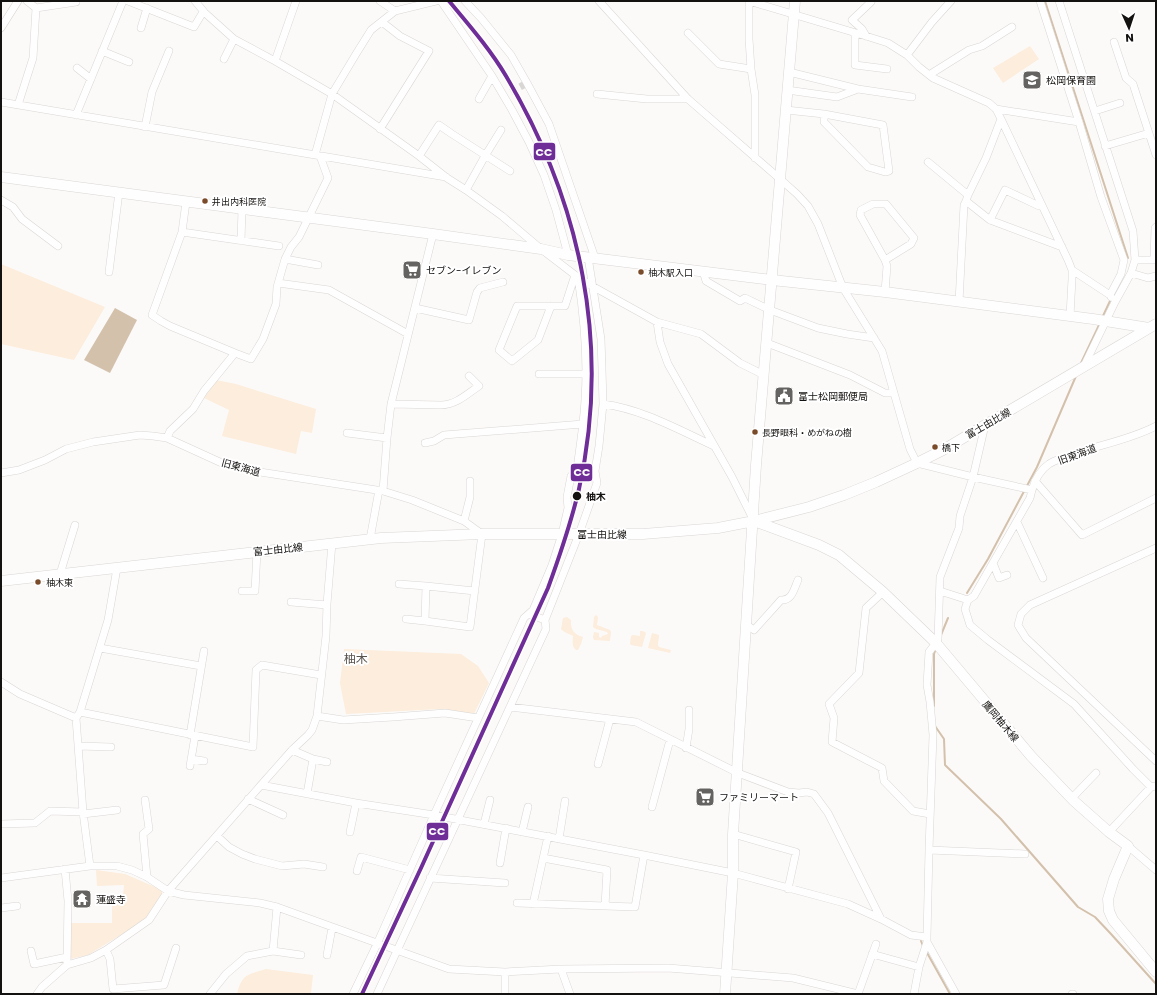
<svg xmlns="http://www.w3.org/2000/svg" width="1157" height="995" viewBox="0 0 1157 995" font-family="Poppins,'Noto Sans JP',sans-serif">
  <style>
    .green { fill: #fceddc }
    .water { fill: #d3c1ac }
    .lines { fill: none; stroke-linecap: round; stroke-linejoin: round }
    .stream { stroke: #d3c1ac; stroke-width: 2 }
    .street-tunnel { stroke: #d9d7d5; stroke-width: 7; stroke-dasharray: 7 3.5; stroke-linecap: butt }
    .street-casing { stroke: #d9d7d5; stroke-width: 8 }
    .secondary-casing { stroke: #d9d7d5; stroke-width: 11 }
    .street { stroke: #fffefe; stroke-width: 7 }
    .secondary { stroke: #fffefe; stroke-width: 10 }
    .rail-1-casing { stroke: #fff; stroke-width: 7 }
    .rail-1 { stroke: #6f2d98; stroke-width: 4 }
    .bus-dot { fill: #7a4b2a; stroke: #fff; stroke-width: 1.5 }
    .stop-dot { fill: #141210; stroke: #fff; stroke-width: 1.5 }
    .labels { text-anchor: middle; stroke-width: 4; stroke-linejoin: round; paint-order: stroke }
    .bus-label { font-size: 9px; fill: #141210; stroke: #fff; text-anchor: start }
    .poi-label { font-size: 10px; fill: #141210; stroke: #fff; text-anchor: start }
    .street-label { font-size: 10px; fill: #141210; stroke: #fff }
    .stop-label { font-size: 10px; font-weight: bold; fill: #141210; stroke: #fff; text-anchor: start }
    .quarter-label { font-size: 12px; fill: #58534d; stroke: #fff }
    .line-badge { stroke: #fff; stroke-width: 1.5 }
    .badge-label { font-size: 11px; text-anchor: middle; font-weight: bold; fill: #fff }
  </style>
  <rect width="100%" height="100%" fill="#fcfaf8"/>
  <path class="green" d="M1030,46L1039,59L1003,83L993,68Z
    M1,264L105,307L74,360L1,344Z
    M216,380L236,384L316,409L312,433L301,431L296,454L222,436L229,410L204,398Z
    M596,615L598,617L597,625L610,630L611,632L610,641L594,640L593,637L594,632L599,633V637L601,638L602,636L608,634L607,632L596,629L593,627L594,617Z
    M567,617L571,620C570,629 574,635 583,637L581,644L578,650H576C571,646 573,641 573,636C570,634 563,632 561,629L563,618Z
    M640,631H643L646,633L642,647L631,645L630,644L631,636L633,635L640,636Z
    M652,633L659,635L658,645L659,647L671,650L670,653L648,648Z
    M344,649L461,654L478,666L489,683L474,714L440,709L346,714L340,683Z
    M96,870L125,874L162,890V894L145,920L88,955L70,959L71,923H112V898L123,897L124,885L97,886Z
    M266,969L313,975L311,993L237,994C242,974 247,975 266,969Z"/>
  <path class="water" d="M115,308L137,320L110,373L84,360Z"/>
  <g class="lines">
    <path class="stream" d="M1045,1L1128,258
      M1102,318L1110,301
      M1081,363L1100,323
      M967,593L988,559L1037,467L1076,376
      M941,635L948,618
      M934,706V654L936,648
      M935,726L944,739L945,765L1001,819L1078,907L1095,917L1111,934L1156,984
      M921,941L923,946
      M926,951L950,994"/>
    <path class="street-tunnel" d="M511,92L527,83"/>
    <defs>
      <path id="street" d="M128,1L194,27L203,12
        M195,1L205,13L234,39L275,61L332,94L419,156L447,178L466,190L502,216L541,249L575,275L592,286L657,322L701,334L740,363L764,375
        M380,1L395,11
        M441,1L492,76L512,110L529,142L544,175L556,210L568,255
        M465,1L481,18L511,55L527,83L549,124L595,258
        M599,1L688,99L780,179L797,194L808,206L818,224L843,288L882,351L910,449L917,463L973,477L1032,490C1035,480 1040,470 1049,464C1053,461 1060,459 1066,457C1095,445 1128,441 1156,426
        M749,1L866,36L888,43L907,55L919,67L933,78L989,103L996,109L1001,119L986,158L968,195L966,201L964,205L959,302
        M749,1V39L751,69L755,95V158
        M1040,1L1079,122L1101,197L1124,260L1121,274L1110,295
        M1059,1L1133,231L1135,260L1131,273L1115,302L1084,366
        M36,8L76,2
        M1,28L18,1
        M141,28L147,8
        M688,33L719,64L751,69
        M855,33V65L887,69
        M866,36L862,29L852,20L871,2
        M1114,42L1126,78L1133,84L1156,155
        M102,51L129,62
        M907,55L932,22L951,1
        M224,59L234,39
        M275,61L296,1
        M77,68L91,79
        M789,72L858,89
        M929,75L969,50L982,46L1012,27
        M787,90L837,97L858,89L912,97
        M597,94L647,99H688
        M479,99L492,76
        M1,102L446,177
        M18,105L33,58L36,8L27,1
        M996,109L1079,122
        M786,110L824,114L883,125L889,171L885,172L868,167L824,122V114
        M1095,111L1120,103
        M76,115L123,1
        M1001,119L1068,260L1072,270V279L1070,316
        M145,127L152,92L169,51
        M380,129L429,51L400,36L382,22
        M1105,146L1149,133
        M315,155L332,94L356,54L371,30L395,11L436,1
        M419,156L439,125L452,134L510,171
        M928,162L968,195
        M466,190L485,156L501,130
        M1,200L13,207L22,219L58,246
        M966,201L990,220L1062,247
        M186,202L182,232L152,315L161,321L170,326L235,353
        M990,220L1005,190L1039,206L1042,205
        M182,232L279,246
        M241,241L242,209
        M285,259L318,265
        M1135,260H1154L1155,228L1156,227
        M1072,270L1110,295L1111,297
        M703,271L706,281L740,301L745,298L770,310L818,328L847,334L874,338
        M109,272L119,192
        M1131,273L1148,278L1156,276
        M278,283L329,290L408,334
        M885,292L887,266L885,260L860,215L861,210L873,204H886L914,238L911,244L885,260
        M551,306L538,340L512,361L499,350L517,306H565L575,275
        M415,308L469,320L477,292L480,288L503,282
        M657,322L660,342L668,364L732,477L752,517
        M767,343L850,375L885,393H894
        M539,374H585
        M391,404L441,405C456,405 467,394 479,386L469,376
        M603,404C642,409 679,430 714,446
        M347,433L387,438
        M167,438L170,431L193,409L204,391L235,353L251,359L263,339L276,304L277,287L285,259L291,247L299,237L328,178L320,156
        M425,443L434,441L444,435L583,424
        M1,473L19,470L45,460L66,449L93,442L140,435L153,436L167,438L224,464L260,472L383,491L412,500L464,521L482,534L470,627L425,621L406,619
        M1035,481L1082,535L1156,498
        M383,491L387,438L391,404L433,234
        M464,521L470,497V481
        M1017,522L1043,578
        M370,539L379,490
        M1156,548L1030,605L1021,614L1018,625L1026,638L1156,761
        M993,563L999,578L1007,575
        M60,574L75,525
        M399,584L426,586L475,591
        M242,591H255L257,551
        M940,591L968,600L974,596L1030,498L1032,490
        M883,592L866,608L859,673L829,704L834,718L832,742L882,768L884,781L913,811L930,814
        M968,600L965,609L970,625L988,640L1074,704L1133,769L1151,787
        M291,602L327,605
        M529,614L545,620
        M425,621L426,586
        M747,625L754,630L781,600C792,601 794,589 798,580
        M100,648L201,666
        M1,682L20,694L76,718
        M510,707L636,722L738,773L788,792L799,793L807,792L814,794L828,813L881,919
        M80,712L253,747L256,670L262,665L321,675
        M317,716L343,720L393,717L445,713L478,718
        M190,735L204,651
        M79,746L111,747
        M686,748L689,729V710
        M292,750L313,759L327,762
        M191,759L204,761
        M598,764L610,719
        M190,766L195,736
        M261,785L356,803L434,815L644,855L733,873L848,904L881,919L911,935L927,937
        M307,794L313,759
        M1072,798L1096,773
        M248,799L283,815
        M145,800L149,829L143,834L147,877
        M652,807L670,740
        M83,814L117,810
        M1,824L35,823L50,811L83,812
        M484,824L490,800
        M350,832L356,803
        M522,832L528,807
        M1109,832L1151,787L1156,786
        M733,834L796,852L788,889
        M217,836L229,847L242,854L255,859L282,866L304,864L323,867
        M559,839L565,801
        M1128,846L1156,870
        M929,850L1025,854
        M543,858L607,870L605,906
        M500,863L506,828
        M90,866L83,812L76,718L80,712L108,620L117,568
        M65,869L68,901L67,965
        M357,871L361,857L410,870
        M1,878L90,866H117L132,870L147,877L168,891L184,895L260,903L277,907L449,969L505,972L561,969L668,968L793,978L858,994
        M430,878L505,883
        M517,903L635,907L644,855
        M533,904L548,836
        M1,908L17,906
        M927,942L956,994
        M106,950L110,959L113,989L164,985L176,948
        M31,951L34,964L67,957
        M273,951L301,955
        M872,954L919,967
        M327,955L332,928
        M561,969L570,994
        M505,972V994
        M37,994L42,987L67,965L91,958L106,950L149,920L168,891L261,785L292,750L308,735L312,730L317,716L326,636L327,604L332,543
        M210,994L226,974L247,956L273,951L277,907
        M353,994L377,944L434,815L524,618L533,610L552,565L562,534L568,508L567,497L571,476L577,469C580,445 584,422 585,399C588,358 584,317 578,277
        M377,994L546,629L545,620L579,534L597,483L595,471L599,446L603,404L602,369L601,339L588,257
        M858,994L876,944
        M914,994L919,967L927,942V937L929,850L933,735L930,702L927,685L929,652L936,643L938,639L940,577L959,528L960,516L973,477L985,425
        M1072,994H1073"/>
      <path id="secondary" d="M1,177L433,234L541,249L568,255L772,280L885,292L1093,319L1149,328
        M754,521L819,545L839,555L883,592L936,643L1031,756L1074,801L1109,832L1128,846L1114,879L1108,899L1109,911L1113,920L1156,972
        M1,581L381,538L482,534H643L718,528L754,521L809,507L844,495L876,482L917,463L943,450L985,425L1156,324
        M725,994L733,873V834L756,465L795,1"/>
    </defs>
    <use href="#street" class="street-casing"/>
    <use href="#secondary" class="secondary-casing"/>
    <use href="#street" class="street"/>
    <use href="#secondary" class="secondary"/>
    <defs>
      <path id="rail-1" d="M362,994L421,868L548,588C560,555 571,523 579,489C611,345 581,202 506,76C490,49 469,25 449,1"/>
    </defs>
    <use href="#rail-1" class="rail-1-casing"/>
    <use href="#rail-1" class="rail-1"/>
  </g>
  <defs>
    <symbol id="school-square" viewBox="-11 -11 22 22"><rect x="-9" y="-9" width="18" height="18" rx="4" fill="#656361" stroke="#fff"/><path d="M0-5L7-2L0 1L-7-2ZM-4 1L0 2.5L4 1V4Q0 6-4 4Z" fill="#fff"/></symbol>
    <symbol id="supermarket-square" viewBox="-11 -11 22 22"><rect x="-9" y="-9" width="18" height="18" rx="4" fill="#656361" stroke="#fff"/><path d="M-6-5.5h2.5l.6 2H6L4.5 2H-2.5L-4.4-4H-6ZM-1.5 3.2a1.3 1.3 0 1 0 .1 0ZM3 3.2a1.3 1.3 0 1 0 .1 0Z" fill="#fff"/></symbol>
    <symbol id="civic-square" viewBox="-11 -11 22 22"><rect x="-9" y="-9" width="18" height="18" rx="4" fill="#656361" stroke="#fff"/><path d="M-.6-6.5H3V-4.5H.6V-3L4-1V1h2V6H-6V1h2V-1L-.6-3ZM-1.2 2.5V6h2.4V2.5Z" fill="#fff"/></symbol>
    <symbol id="temple-square" viewBox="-11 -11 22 22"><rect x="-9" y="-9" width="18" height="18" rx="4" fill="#656361" stroke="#fff"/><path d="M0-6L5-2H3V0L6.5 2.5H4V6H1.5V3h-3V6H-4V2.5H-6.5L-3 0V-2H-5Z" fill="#fff"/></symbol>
  </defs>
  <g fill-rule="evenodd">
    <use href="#school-square" x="1021" y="69" width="22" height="22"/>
    <use href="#supermarket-square" x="401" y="259" width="22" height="22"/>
    <use href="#civic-square" x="773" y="385" width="22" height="22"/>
    <use href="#supermarket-square" x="694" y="786" width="22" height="22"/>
    <use href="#temple-square" x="71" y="888" width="22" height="22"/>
  </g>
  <g class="bus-dot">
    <circle cx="205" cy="201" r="3.5"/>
    <circle cx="641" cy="272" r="3.5"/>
    <circle cx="755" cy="432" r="3.5"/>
    <circle cx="935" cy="447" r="3.5"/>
    <circle cx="38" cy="582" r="3.5"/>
  </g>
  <circle class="stop-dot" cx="577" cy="496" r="5"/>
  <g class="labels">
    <g class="bus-label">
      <text x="212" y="205">井出内科医院</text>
      <text x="648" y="276">柚木駅入口</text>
      <text x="762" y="436">長野眼科・めがねの樹</text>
      <text x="942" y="451">橋下</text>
      <text x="46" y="586">柚木東</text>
    </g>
    <g class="poi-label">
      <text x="1046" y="84">松岡保育園</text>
      <text x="426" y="274">セブン-イレブン</text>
      <text x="798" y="400">富士松岡郵便局</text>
      <text x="719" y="801">ファミリーマート</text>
      <text x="96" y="903">蓮盛寺</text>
    </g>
    <g class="street-label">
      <text transform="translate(988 423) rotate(-30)" y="4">富士由比線</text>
      <text transform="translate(1077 454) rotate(-20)" y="4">旧東海道</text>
      <text transform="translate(241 467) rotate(15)" y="4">旧東海道</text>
      <text x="602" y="538">富士由比線</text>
      <text transform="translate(278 549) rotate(-6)" y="4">富士由比線</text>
      <text transform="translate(1001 721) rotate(50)" y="4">鷹岡柚木線</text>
    </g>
    <g class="stop-label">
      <text x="586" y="500">柚木</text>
    </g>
    <g class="quarter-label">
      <text x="356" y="663">柚木</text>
    </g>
  </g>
  <g class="line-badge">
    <rect x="533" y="142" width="23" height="19" rx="4" fill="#6f2d98"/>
    <rect x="570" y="463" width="23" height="19" rx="4" fill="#6f2d98"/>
    <rect x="426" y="822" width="23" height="19" rx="4" fill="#6f2d98"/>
  </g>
  <g class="badge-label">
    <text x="544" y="156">CC</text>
    <text x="582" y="476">CC</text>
    <text x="437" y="835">CC</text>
  </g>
  <rect width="1157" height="995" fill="none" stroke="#141210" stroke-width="4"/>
  <g transform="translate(1129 28) rotate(177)" stroke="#ffffff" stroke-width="3" paint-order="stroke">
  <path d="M0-3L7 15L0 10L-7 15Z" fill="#141210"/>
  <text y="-6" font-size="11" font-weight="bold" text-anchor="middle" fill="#141210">N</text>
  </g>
</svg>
